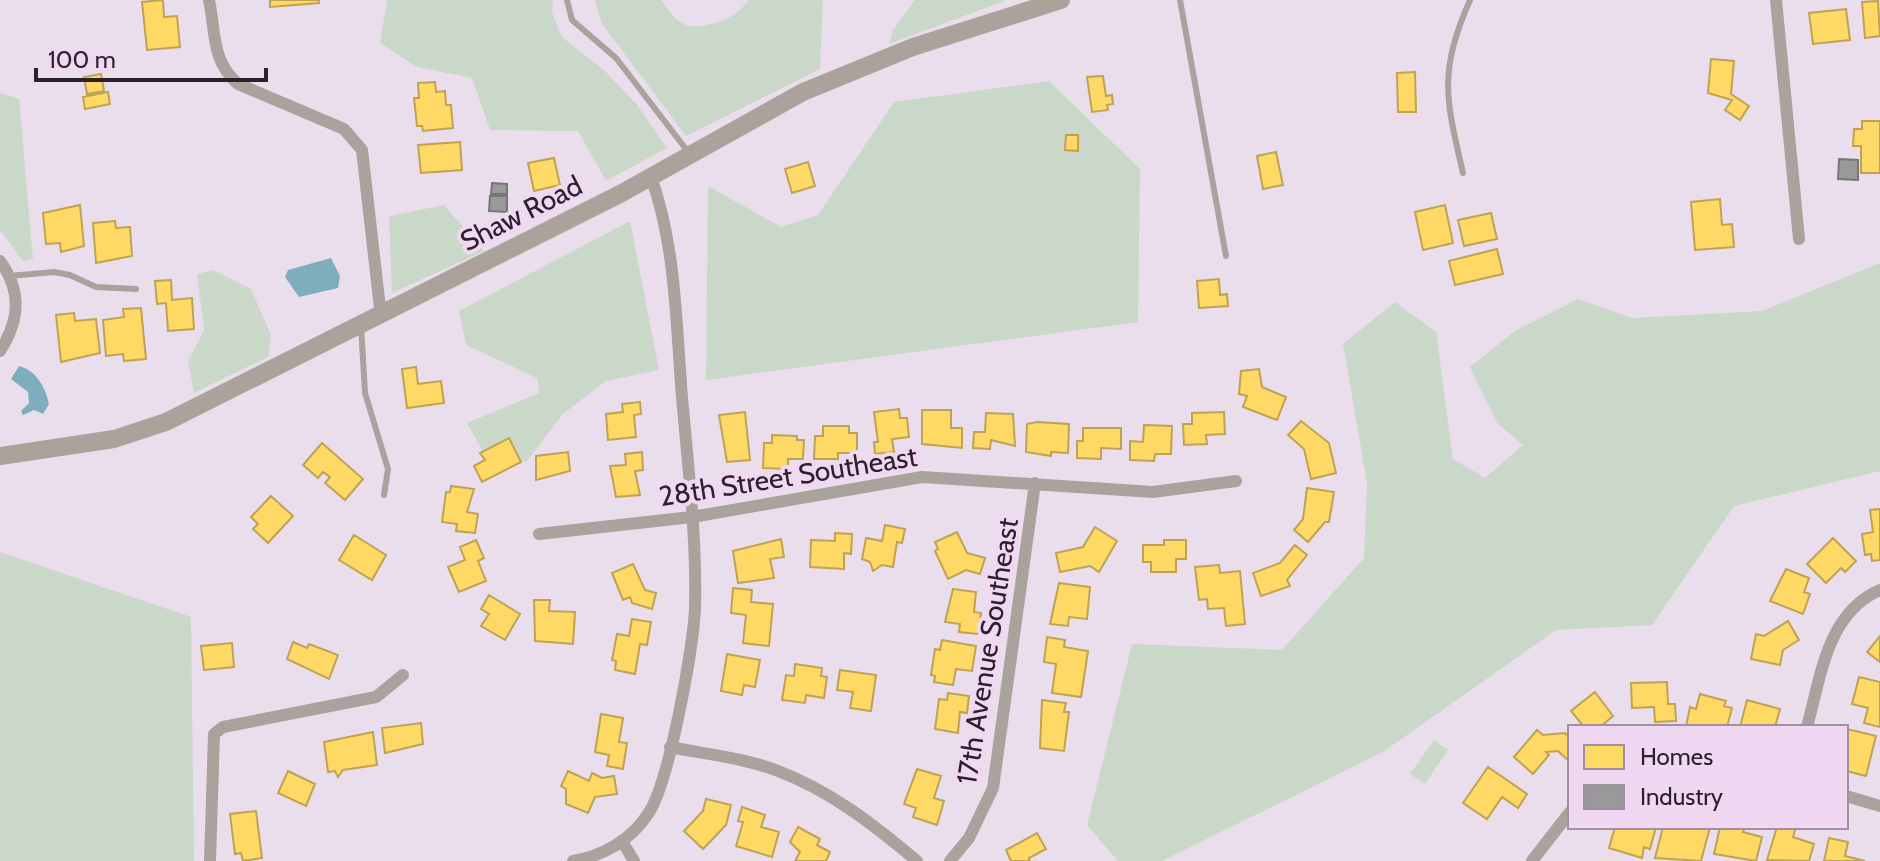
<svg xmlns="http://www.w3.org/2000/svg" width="1880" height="861" viewBox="0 0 1880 861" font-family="Cabin,sans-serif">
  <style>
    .green { fill: #cad8ca }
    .water { fill: #80adbd }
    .homes { fill: #ffd966; stroke: #bfa254; stroke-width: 2 }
    .industry { fill: #999; stroke: #787578; stroke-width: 2 }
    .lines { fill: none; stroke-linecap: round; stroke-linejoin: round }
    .service { stroke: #aaa29c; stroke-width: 6 }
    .minor { stroke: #aaa29c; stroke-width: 12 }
    .secondary { stroke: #aaa29b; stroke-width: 18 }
    .labels { text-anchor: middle; stroke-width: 8; stroke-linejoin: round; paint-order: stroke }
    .street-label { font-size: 28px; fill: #2a212b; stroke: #f0d8f2 }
  </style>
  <rect width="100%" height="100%" fill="#ebdeec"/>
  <path class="green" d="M387,0H553L552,12L562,37L605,71L638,106L667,148L606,181L578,131L490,130L472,78L417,67L380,43Z
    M595,0H661C669,10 677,24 690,26C708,29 740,16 748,0H823L820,69L686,136L602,24Z
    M915,0H1007L889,44L893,30Z
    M1049,81L1140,169L1138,322L706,380L708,186L781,227L818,215L894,102Z
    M0,93L19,99L33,259L23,261L0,230Z
    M444,205L484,251L392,293L389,216Z
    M630,221L659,370L606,381L563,414L527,461L490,465L467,423L539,393L537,378L466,345L459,311Z
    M1880,263V471L1734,506L1652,625L1556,630L1383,752L1162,861H1118L1087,825L1132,644L1282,650L1364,558L1367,483L1343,344L1395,302L1436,332L1453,459L1485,478L1523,445L1497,423L1470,367L1516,330L1578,299L1632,318L1762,311Z
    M213,270L251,289L271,335L268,357L194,393L188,361L204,330L197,274Z
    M0,552L191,617L194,861H0Z
    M1434,740L1448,750L1425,784L1410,774Z"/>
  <path class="water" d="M331,258L340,276L338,288L299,297L285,277L288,270Z
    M19,366C36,370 46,388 49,404L43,414L34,410L23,415L21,411L29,403L28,392L11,379Z"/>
  <path class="homes" d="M163,0L164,17L177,16L180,47L147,50L142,2Z
    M270,0H319V3L270,7Z
    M1878,1L1880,36L1865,38L1862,2Z
    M1846,9L1850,40L1813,44L1809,13Z
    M1711,59L1734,61L1731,94L1749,106L1740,120L1725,110L1732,100L1708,93Z
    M1415,72L1416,112H1398L1397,73Z
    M101,74L104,91L87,94L84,77Z
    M1103,76L1106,96L1112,95L1113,104L1107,105L1108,110L1092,112L1087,77Z
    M435,82L436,92L445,91L446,105H451L453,128L423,131L422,126H417L414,98H419L418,83Z
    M108,92L110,104L85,109L83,97Z
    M1862,121H1880V173H1861V146H1853L1854,129H1862Z
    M1066,135H1078V151L1065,150Z
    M460,142L462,170L421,173L418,145Z
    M1276,152L1283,185L1263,189L1257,156Z
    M554,158L560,185L534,191L528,163Z
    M808,162L815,186L792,193L785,169Z
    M1720,199L1722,225L1732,224L1734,247L1695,250L1691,202Z
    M80,205L84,246L61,252L60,243L46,244L43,213Z
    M1445,205L1453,243L1423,250L1415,212Z
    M1491,213L1497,239L1464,246L1458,220Z
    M115,221L116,228L130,227L132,256L96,263L93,223Z
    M1497,249L1503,274L1455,285L1449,261Z
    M1219,279L1220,295L1227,294L1228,306L1199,308L1197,281Z
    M171,280L172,300L192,298L194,329L168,331L166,303L157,304L155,281Z
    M141,308L146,359L124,361L123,354L106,356L103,320L124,317L123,309Z
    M74,313L75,321L96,319L100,353L61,362L56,315Z
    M416,367L418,384L441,381L444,403L407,408L402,369Z
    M1259,369L1262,387L1286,397L1277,420L1243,407L1247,396L1239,394L1241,371Z
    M640,402L641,414L634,415L636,437L608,440L606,414L623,412L622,404Z
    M899,409L900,418H907L909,437L892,439L894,452L875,454L874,442H878L874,412Z
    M922,410H951V428H962V448L922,444Z
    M745,412L750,460L727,462L719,415Z
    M1224,412L1225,434L1206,435L1207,444L1184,445L1183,424H1192V413Z
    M986,413L1013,414L1015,446L991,440L990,449L973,448L974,432H985Z
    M1301,421L1329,443L1336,473L1311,479L1304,449L1288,435Z
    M1037,422L1069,424L1068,453L1051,452V456L1026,452L1027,424Z
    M1144,425L1172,426L1171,454H1155L1154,461L1130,460V441L1143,442Z
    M823,426H849V433H857V453H838V459H814L815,436H823Z
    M1083,428H1121V449L1101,448V459L1077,458V441H1083Z
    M772,435L797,436V440H804L803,459H788V469L763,468L764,443H772Z
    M509,438L521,462L482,482L474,466L485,460L480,453Z
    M322,443L363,479L345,500L325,483L330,477L323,472L318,478L303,465Z
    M568,452L570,471L536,480V456Z
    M642,452L643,470L635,471L640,495L616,497L610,466L626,465L625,454Z
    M451,486L474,489L467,512L478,514L475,533L456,531L457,524L442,522L446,492H450Z
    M1307,488L1334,492L1329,522H1325L1308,542L1294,530L1303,519Z
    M271,496L293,516L268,543L253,529L258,524L251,517Z
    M1880,509V560L1872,561L1871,554L1865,555L1862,534L1873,532L1870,510Z
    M885,525L905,529L902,543L897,542L893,567L882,565L873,571L870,562L862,559L866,538L882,541Z
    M1095,527L1117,541L1099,572L1090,566L1060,572L1056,553L1083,547Z
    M957,532L967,553L985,558L980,574L966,570L948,579L935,551L938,549L935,542Z
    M835,533L852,534L851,554L844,553V569L810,567L811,540L835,541Z
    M354,535L386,555L372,580L339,560Z
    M1833,538L1856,561L1845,572L1841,568L1826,583L1807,564Z
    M781,539L784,557L770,559L774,578L738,583L733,551Z
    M476,540L484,558L478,561L486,581L459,592L448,567L465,560L460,547Z
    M1164,540H1186V559H1176V572H1151V562H1143V545H1164Z
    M1295,545L1307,555L1287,580L1290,586L1261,596L1253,573L1280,563Z
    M633,564L645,590L656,593L652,609L632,603L630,597L623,600L612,573Z
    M1219,565L1220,573L1240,571L1245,624L1226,626L1224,608L1208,609L1207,599L1199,600L1195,567Z
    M1786,569L1809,578L1804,592L1810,594L1803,614L1770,601Z
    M1059,583L1090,587L1087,619L1069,617L1068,626L1050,624Z
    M733,588L752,590L751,602L773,604L769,646L743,643L746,615L731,613Z
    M953,589L976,592L974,612L981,613L978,634L959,632L960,624L945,622Z
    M489,595L520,614L505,640L481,626L489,614L481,609Z
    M534,600H550L549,611L575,612L573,644L535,641Z
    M632,619L651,622L647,645L640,644L635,674L615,670L616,661L612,660L617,634L629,636Z
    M1788,621L1799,640L1783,650L1780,665L1751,659L1756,634L1764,636Z
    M1880,636V662L1867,652Z
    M1047,637L1065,640L1064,647L1088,651L1081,697L1052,693L1056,664L1044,662Z
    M942,640L976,646L972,671L956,669L953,685L934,682L935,676L931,675L935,649L940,650Z
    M293,642L307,648L309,644L338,655L329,679L287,659Z
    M232,643L234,667L204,670L201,646Z
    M727,654L760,660L755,687L744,685L742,695L721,691Z
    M795,664L822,668L821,676L827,677L824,698L806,695L805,703L782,700L786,675L794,676Z
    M840,670L876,675L871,711L850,708L853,692L837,690Z
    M1859,677L1880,682V727L1864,723L1868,708L1852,704Z
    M1667,682L1668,704H1675L1676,721L1655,722L1654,707L1632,708L1631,683Z
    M1595,692L1613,716L1600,727H1584L1571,711Z
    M948,693L969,696L967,713L960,712L958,733L935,729L939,699L947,700Z
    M1700,694L1726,701L1724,706L1732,708L1727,727L1686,726L1690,707L1696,709Z
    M1042,700L1066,703L1064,712H1069L1064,751L1040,748Z
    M1747,700L1780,709L1775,727H1740Z
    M601,714L623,718L619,742L627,743L623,769L607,766L609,755L595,752Z
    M421,723L423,744L385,753L382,728Z
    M1847,729L1876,736L1866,776L1846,771Z
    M1537,730L1543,735L1565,733L1570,738V762L1558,751L1546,752L1549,755L1533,774L1514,757Z
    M373,732L377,765L343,770L338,777L335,771L328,772L324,742Z
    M1488,767L1527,794L1518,808L1502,797L1487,819L1463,803Z
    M917,769L941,776L934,798L944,801L937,825L913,817L916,808L904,804Z
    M288,771L315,784L306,806L278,793Z
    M568,771L589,781L592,773L602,778L614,776L617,794L595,797L588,813L566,804V789L561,786Z
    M706,799L731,805L726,825L703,849L684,831L703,811Z
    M742,807L765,815L761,827L779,832L772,857L736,846L743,822L738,821Z
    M256,811L262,858L243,861L241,853L235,854L230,814Z
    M798,827L820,839L817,845L830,852L826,861H795L800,852L790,842Z
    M1615,827H1656L1650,849L1644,847L1642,858L1609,848Z
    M1663,827H1710L1701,861L1655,858Z
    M1720,827H1745L1743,832L1762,837L1756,861L1714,854Z
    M1777,827H1796L1793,837L1814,844L1809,861L1767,860Z
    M1037,833L1046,849L1029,858L1030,861H1011L1006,850Z
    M1829,838L1848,842L1845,856L1865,861H1824Z"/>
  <path class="industry" d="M1839,159L1858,160V180L1838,179Z
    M492,183L507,184V194H491Z
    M490,196H507V212L489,211Z"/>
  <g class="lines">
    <path class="service" d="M567,0L572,20L616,58L689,153
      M1180,0L1226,256
      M1463,173C1446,99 1438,73 1470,0
      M9,276L54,272L70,275L96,287L136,289
      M361,326L365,393L388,469L384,495"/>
    <path class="minor" d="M209,0C216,33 211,60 238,84L344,129L362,150L381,317
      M1776,0L1799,239
      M0,261C22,291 20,320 0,351
      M539,534L692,517L922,477L1153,492L1236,481
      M1807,727C1821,676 1827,613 1880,590
      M670,747C705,754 745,758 778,771C831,791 874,825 917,861
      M1846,796L1880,806
      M622,841L634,861
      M210,861L214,734L223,727L376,697L403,675
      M573,861C603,856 631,840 648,814C669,784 693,649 695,609C697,539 688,467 682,397C676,324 676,246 651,177
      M950,861L969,838L993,788L1035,483
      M1532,861L1570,812"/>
    <path class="secondary" d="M0,456L114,439L166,422L620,194L803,92L913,47L1061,0"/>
  </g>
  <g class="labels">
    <g class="street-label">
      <text transform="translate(521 213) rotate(-27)" y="10">Shaw Road</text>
      <text transform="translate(788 476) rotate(-9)" y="10">28th Street Southeast</text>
      <text transform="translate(987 651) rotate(-81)" y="10">17th Avenue Southeast</text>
    </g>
  </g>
  <rect x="1568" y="725" width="280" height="104" fill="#f0d8f2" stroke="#a18fa2" stroke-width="2"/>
  <rect x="1584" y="745" width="40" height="24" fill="#ffd966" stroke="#a18fa2" stroke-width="2"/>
  <text x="1640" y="765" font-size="24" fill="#2a212b">Homes</text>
  <rect x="1584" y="785" width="40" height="24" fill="#999999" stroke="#a18fa2" stroke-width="2"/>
  <text x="1640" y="805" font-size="24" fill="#2a212b">Industry</text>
  <path d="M36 68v12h230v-12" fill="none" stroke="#2a212b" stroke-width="4"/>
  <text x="48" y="68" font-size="24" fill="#2a212b" stroke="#f0d8f2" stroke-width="6" paint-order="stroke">100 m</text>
</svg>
